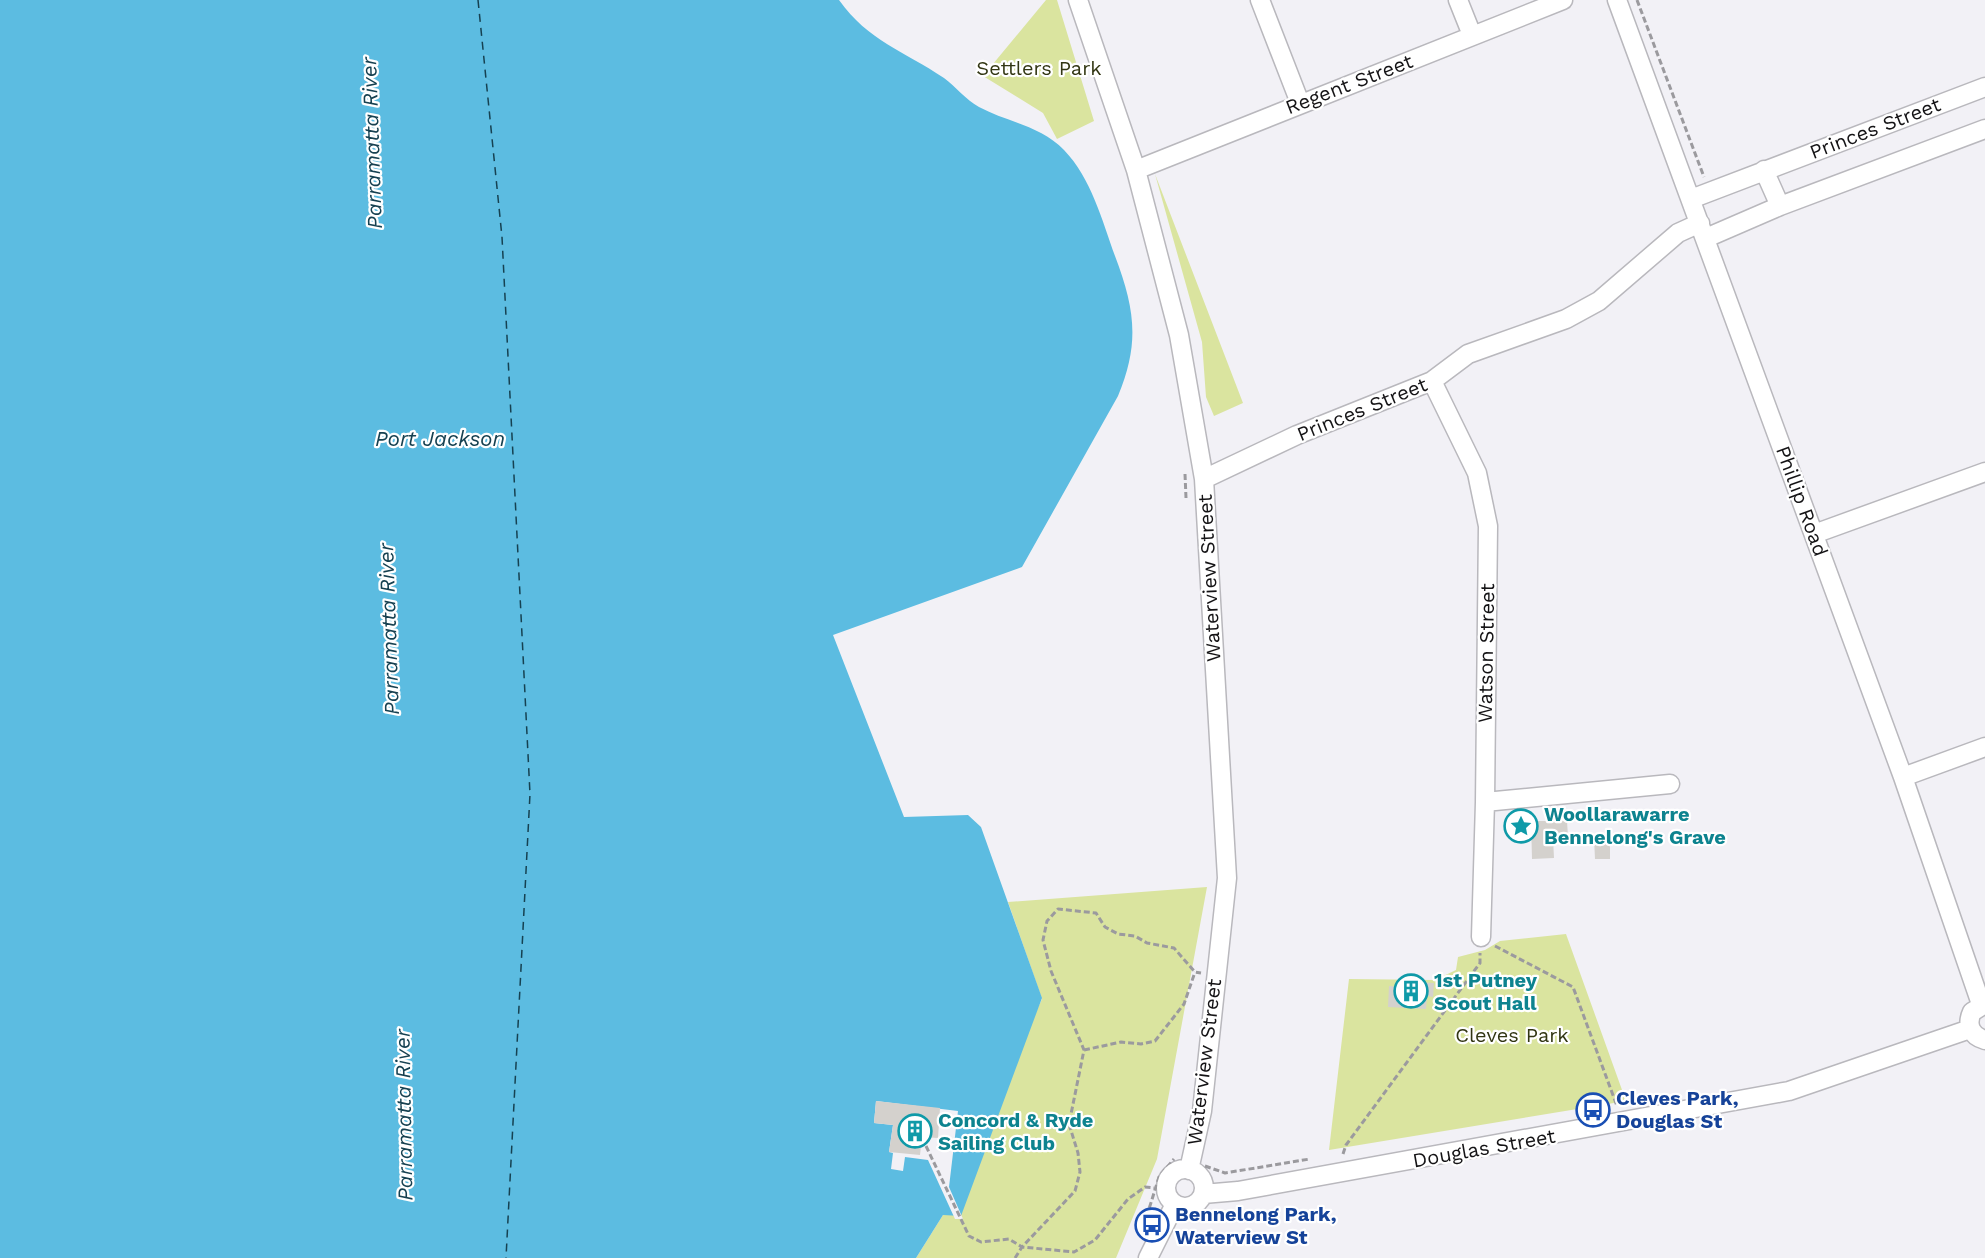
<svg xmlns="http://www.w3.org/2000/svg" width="1985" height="1258" viewBox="0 0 1985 1258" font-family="'Work Sans',sans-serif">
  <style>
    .green { fill: #dae49f }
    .water { fill: #5cbce1 }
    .pier { fill: #f2f1f6 }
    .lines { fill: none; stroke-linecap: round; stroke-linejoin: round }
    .ferry { stroke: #164151; stroke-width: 1.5; stroke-dasharray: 8 6; stroke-linecap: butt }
    .building { fill: #d4d1cd }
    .street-casing { stroke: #b9b8bd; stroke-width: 21 }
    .path { stroke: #9b9a9e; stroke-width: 3; stroke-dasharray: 6 3; stroke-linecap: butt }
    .street { stroke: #fff; stroke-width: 18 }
    .labels { text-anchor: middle; stroke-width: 4.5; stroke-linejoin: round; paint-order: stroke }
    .park-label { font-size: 20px; fill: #323613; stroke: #fff }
    .street-label { font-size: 20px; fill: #141315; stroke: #fff }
    .culture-label { font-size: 20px; font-weight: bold; fill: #0d838f; stroke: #fff; text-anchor: start }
    .transit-label { font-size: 20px; font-weight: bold; fill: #164399; stroke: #fff; text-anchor: start }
    .water-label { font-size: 21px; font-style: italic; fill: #164151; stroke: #fff }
  </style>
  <rect width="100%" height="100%" fill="#f2f1f6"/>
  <path class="green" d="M1046,0H1057L1094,121L1057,139L1043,113L983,76Z
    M1155,174L1243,403L1214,416L1206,397L1202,342Z
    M1207,887L1157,1159L1116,1258H916L943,1215L1042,999L1008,902Z
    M1566,934L1626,1101L1329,1150L1349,979L1435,980L1456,970L1458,957L1485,950L1500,941Z"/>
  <path class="water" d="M0,0H839C868,41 904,51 944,78C956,87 966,100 979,107C1007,122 1041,126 1064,150C1091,178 1102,220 1115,256C1135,309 1140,343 1118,396L1022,567L833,635L904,817L968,815L981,827L1042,998L961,1216L943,1215L916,1258H0Z"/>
  <path class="pier" d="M876,1101L958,1111L949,1187L963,1219H955L928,1160L905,1157L903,1171L891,1169L893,1153L889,1152L893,1125L874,1123Z"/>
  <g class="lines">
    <path class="ferry" d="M478,0L502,237L530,794L506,1258"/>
  </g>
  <path class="building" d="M1531,821H1567L1568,837L1553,838L1554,858L1532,859Z
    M1610,837V859H1595L1594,838Z
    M1400,982L1434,983L1433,997L1427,996L1426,1009L1388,1007L1389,986L1399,987Z
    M876,1101L940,1108L938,1138L922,1137L920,1155L889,1152L893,1125L874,1123Z"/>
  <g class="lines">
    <defs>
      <path id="street" d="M1078,0L1136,170L1179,335L1204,479L1227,878L1202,1111L1189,1170
        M1260,0L1300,103
        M1458,0L1472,35
        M1617,0L1903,777L1981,1004
        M1136,170L1563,0
        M1764,170L1780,206
        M1691,199L1985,87
        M1706,238L1780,206L1985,129
        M1432,381L1477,473L1488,526L1485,802L1481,937
        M1204,479L1297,435L1432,381L1468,354L1566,319L1599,301L1678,233L1700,223
        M1814,534L1985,472
        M1903,777L1985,747
        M1485,802L1670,784
        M1985,1004L1972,1012C1966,1025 1971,1036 1985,1040
        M1166 1188a19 19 0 1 1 38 0a19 19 0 1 1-38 0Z
        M1203,1194L1238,1191L1789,1091L1970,1029
        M1148,1258L1175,1204"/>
    </defs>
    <use href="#street" class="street-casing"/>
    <path class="path" d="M1637,0L1704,177
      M1185,474L1186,498
      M1495,946L1573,987L1617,1106
      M1084,1050L1121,1042L1141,1044L1155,1041L1184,1004L1195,972
      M926,1146L969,1236L981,1242L1009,1239L1022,1247L1074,1252L1095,1240L1128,1199L1145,1187L1154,1188
      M1343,1154L1346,1145L1480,963V953
      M1205,1166L1225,1173L1310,1159
      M1144,1225L1159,1177L1174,1159
      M1015,1258L1022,1247L1075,1191L1080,1172L1078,1153L1069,1124L1084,1050L1051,971L1043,940L1047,921L1058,909L1096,913L1105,927L1118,934L1135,936L1147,943L1174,948L1195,972L1201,973"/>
    <use href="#street" class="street"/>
  </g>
  <defs>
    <symbol id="sight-ring" viewBox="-11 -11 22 22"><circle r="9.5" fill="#fff" stroke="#0f9aa8" stroke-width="1.5"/><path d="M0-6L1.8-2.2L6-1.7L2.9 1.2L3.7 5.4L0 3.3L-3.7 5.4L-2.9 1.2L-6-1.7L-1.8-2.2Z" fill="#0f9aa8"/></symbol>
    <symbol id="building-ring" viewBox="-11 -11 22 22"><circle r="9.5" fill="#fff" stroke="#0f9aa8" stroke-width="1.5"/><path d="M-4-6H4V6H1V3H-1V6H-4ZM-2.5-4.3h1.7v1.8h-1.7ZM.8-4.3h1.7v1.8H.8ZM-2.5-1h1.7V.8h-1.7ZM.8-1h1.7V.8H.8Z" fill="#0f9aa8"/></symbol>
    <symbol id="bus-ring" viewBox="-11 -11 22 22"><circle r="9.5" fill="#fff" stroke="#1a4fb4" stroke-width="1.5"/><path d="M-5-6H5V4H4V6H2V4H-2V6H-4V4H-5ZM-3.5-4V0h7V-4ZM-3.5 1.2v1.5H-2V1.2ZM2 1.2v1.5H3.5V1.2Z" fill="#1a4fb4"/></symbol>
  </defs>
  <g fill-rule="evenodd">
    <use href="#sight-ring" x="1502" y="807" width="38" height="38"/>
    <use href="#building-ring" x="1392" y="972" width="38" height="38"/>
    <use href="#bus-ring" x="1574" y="1091" width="38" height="38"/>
    <use href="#building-ring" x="896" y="1112" width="38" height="38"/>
    <use href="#bus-ring" x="1133" y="1206" width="38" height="38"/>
  </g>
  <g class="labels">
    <g class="park-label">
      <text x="1039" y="75">Settlers Park</text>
      <text x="1512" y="1042">Cleves Park</text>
    </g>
    <g class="street-label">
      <text transform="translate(1349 84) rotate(-21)" y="7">Regent Street</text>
      <text transform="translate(1875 128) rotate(-21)" y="7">Princes Street</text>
      <text transform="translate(1362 409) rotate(-22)" y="7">Princes Street</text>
      <text transform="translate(1802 501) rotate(70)" y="7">Phillip Road</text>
      <text transform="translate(1209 578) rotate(-93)" y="7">Waterview Street</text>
      <text transform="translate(1486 653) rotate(-89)" y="7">Watson Street</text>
      <text transform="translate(1204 1062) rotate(-83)" y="7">Waterview Street</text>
      <text transform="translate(1484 1148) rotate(-10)" y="7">Douglas Street</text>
    </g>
    <g class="culture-label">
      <text x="1544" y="821">Woollarawarre<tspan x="1544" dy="23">Bennelong's Grave</tspan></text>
      <text x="1434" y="987">1st Putney<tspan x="1434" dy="23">Scout Hall</tspan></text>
      <text x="938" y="1127">Concord &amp; Ryde<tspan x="938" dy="23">Sailing Club</tspan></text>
    </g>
    <g class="transit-label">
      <text x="1616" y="1105">Cleves Park,<tspan x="1616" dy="23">Douglas St</tspan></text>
      <text x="1175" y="1221">Bennelong Park,<tspan x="1175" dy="23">Waterview St</tspan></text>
    </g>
    <g class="water-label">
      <text transform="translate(372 143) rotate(-92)" y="7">Parramatta River</text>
      <text x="440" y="446">Port Jackson</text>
      <text transform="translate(389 629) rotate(-92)" y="7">Parramatta River</text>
      <text transform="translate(404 1115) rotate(-91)" y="7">Parramatta River</text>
    </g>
  </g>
</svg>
